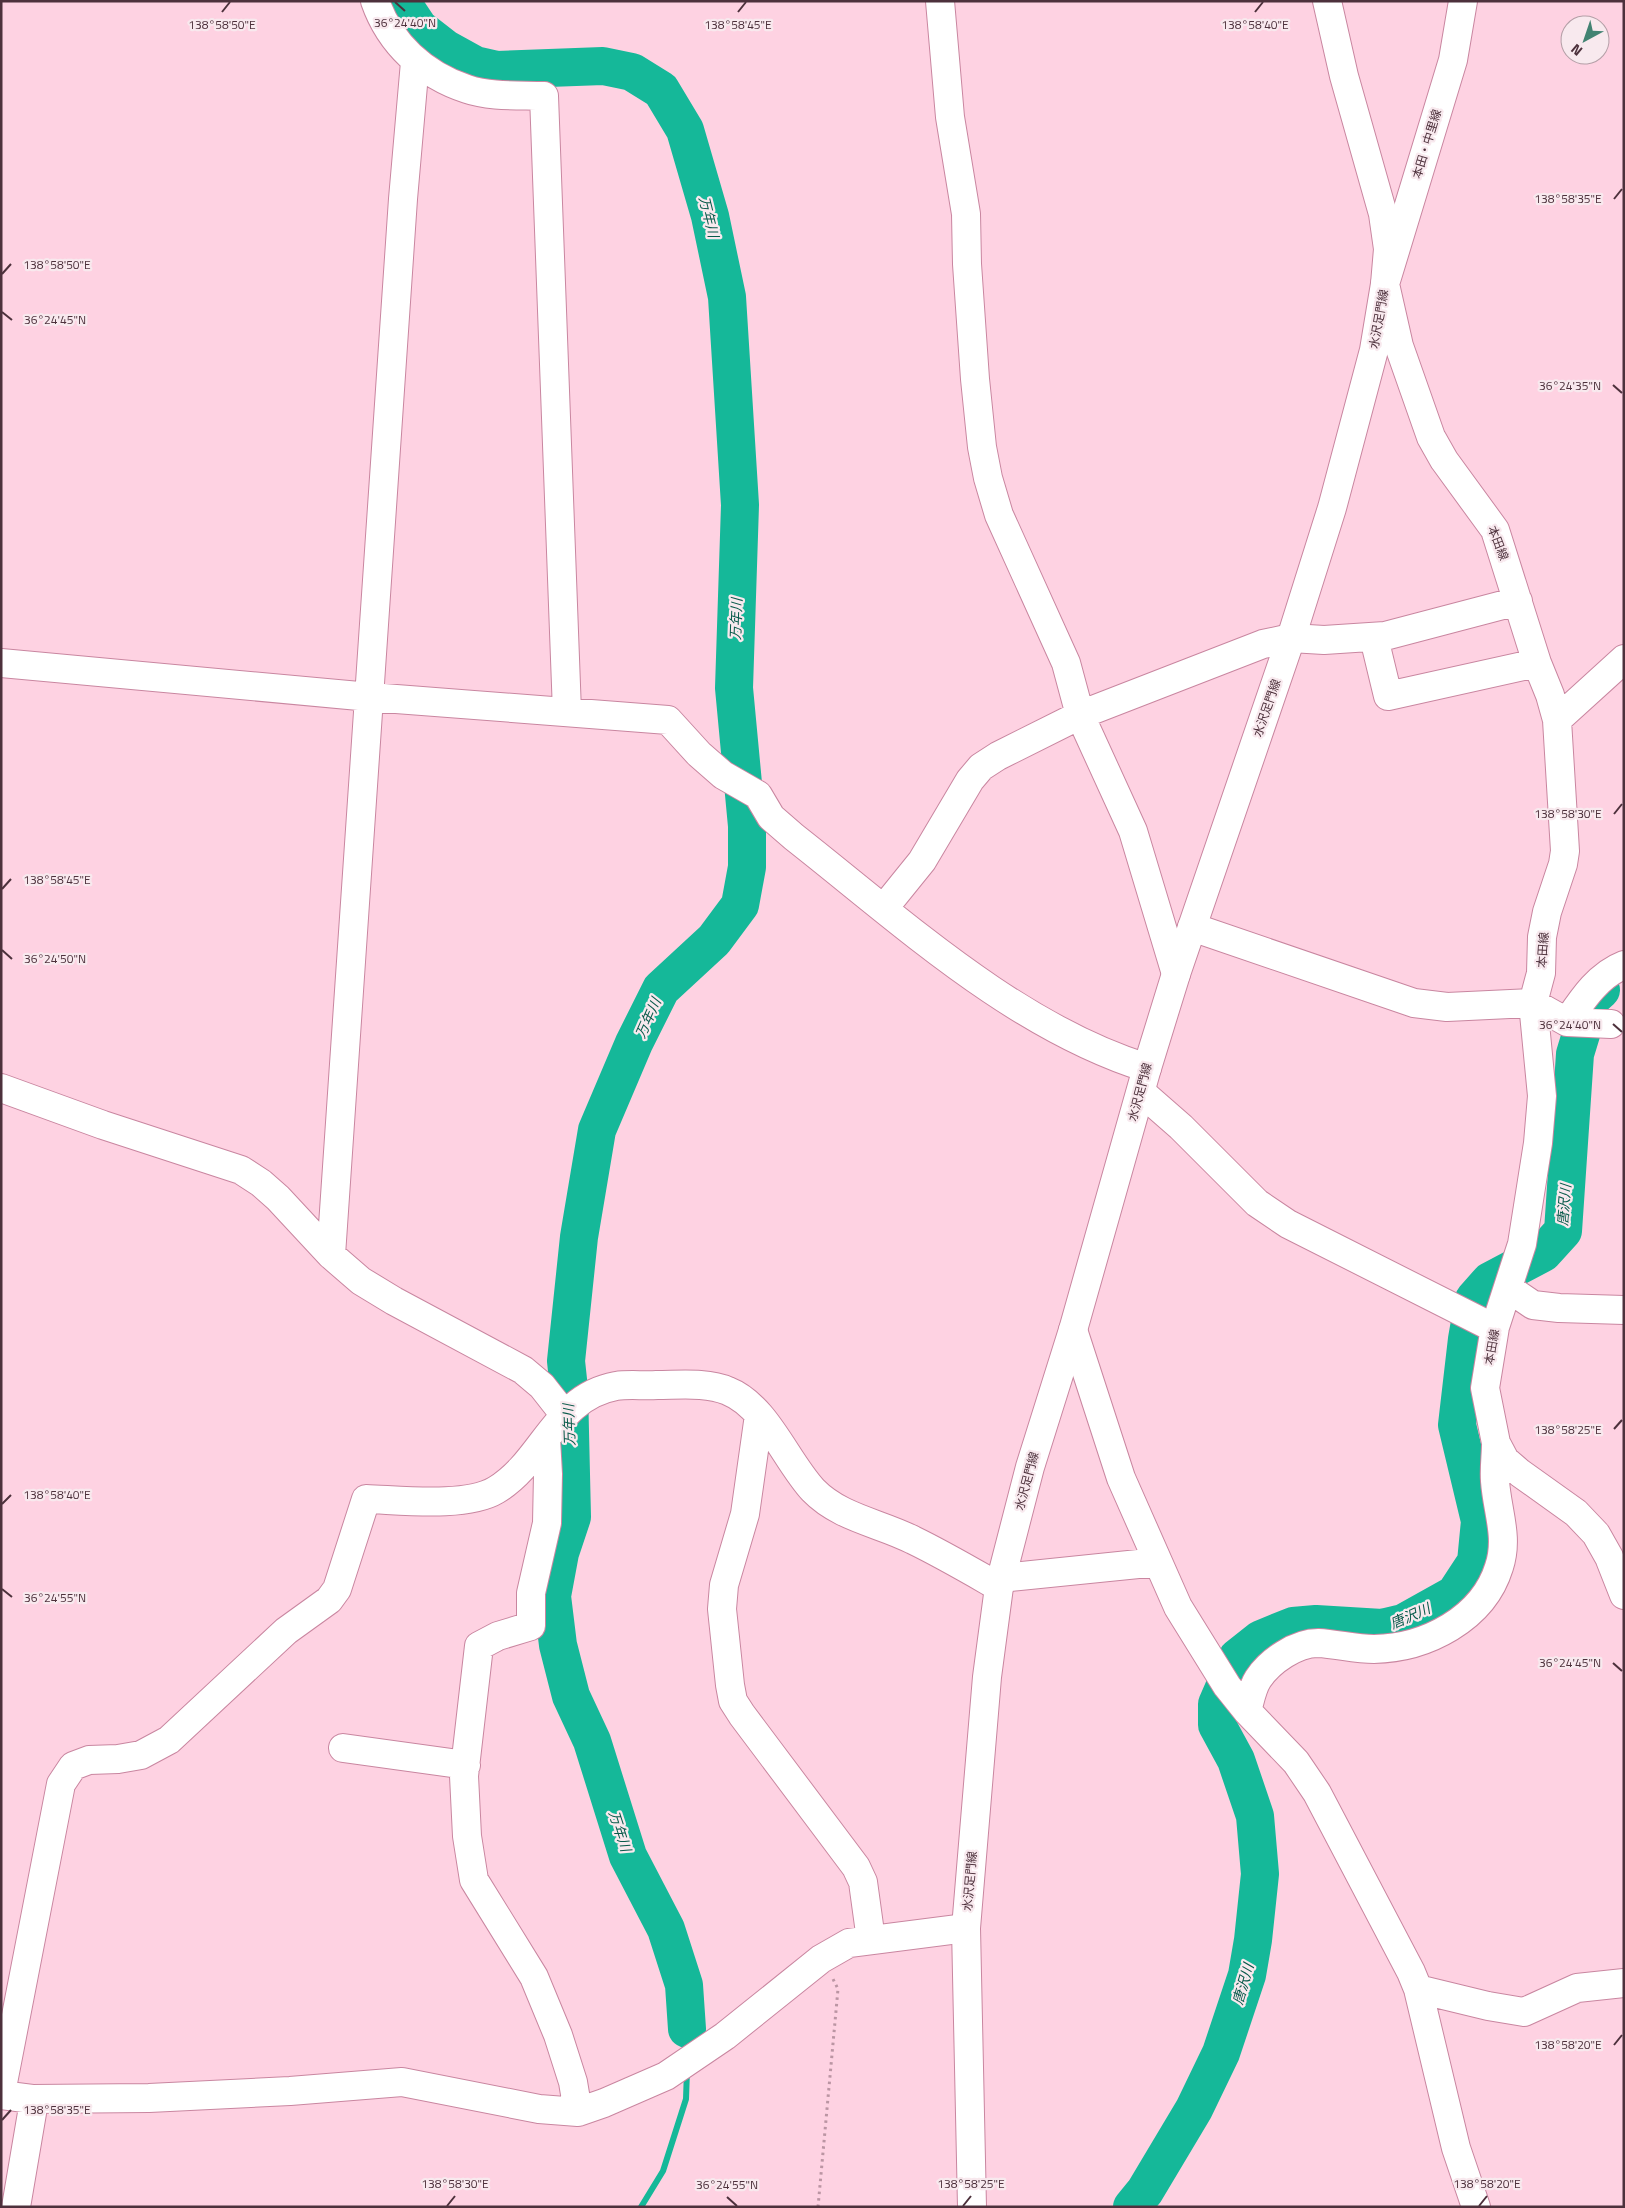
<svg xmlns="http://www.w3.org/2000/svg" width="1625" height="2208" viewBox="0 0 1625 2208" font-family="'Titillium Web','Noto Sans JP',sans-serif">
  <style>
    .lines { fill: none; stroke-linecap: round; stroke-linejoin: round }
    .stream { stroke: #15b899; stroke-width: 6 }
    .river { stroke: #15b899; stroke-width: 38 }
    .minor-casing { stroke: #c986a0; stroke-width: 30 }
    .major-casing { stroke: #c986a0; stroke-width: 30 }
    .path { stroke: #bb95a3; stroke-width: 3; stroke-dasharray: 2.5 4; stroke-linecap: butt }
    .minor { stroke: #fff; stroke-width: 28 }
    .major { stroke: #fff; stroke-width: 28 }
    .ticks { fill: none; stroke: #4d313c; stroke-width: 2 }
    .labels { text-anchor: middle; stroke-width: 4.5; stroke-linejoin: round; paint-order: stroke }
    .street-label { font-size: 12px; fill: #4d313c; stroke: #f8e9ee }
    .water-label { font-size: 14px; font-style: italic; fill: #085a4a; stroke: #f8e9ee }
    .ticks-label { font-size: 12px; text-anchor: middle; fill: #4d313c; stroke: #f8e9ee; stroke-width: 4.5; stroke-linejoin: round; paint-order: stroke }
  </style>
  <rect width="100%" height="100%" fill="#fed2e2"/>
  <g class="lines">
    <path class="stream" d="M687,2053V2029
      M641,2207L663,2171L686,2099L687,2070"/>
    <path class="river" d="M401,1L419,28L446,49L475,65L497,70L603,66L632,72L661,90L685,130L710,216L727,297L740,505L734,688L747,826V867L740,905L714,940L661,989L634,1043L597,1130L579,1237L566,1361L569,1389L572,1517L560,1553L552,1596L558,1645L571,1696L592,1741L628,1856L666,1929L684,1985L687,2029
      M1132,2207L1145,2191L1194,2109L1221,2053L1247,1975L1253,1940L1260,1874L1255,1816L1236,1760L1217,1725V1704L1237,1658L1261,1639L1293,1626L1316,1624L1382,1628L1403,1623L1455,1594L1476,1562L1480,1521L1457,1425L1467,1339L1474,1299L1490,1281L1543,1253L1563,1231L1575,1054L1592,998L1601,990"/>
    <defs>
      <path id="minor" d="M375,1C390,44 424,75 467,89C490,97 519,95 544,96L567,712
        M940,1L950,117L966,214L967,264L975,379L982,447L988,478L999,515L1066,663L1080,715L1133,831L1176,974
        M1463,1L1453,60L1385,284L1399,346L1431,437L1444,460L1495,530L1537,663L1550,695L1557,720L1565,851L1563,864L1547,912L1542,937L1541,973L1533,1003L1542,1096L1538,1143L1522,1244L1495,1327L1485,1388L1496,1443L1505,1460L1520,1473L1576,1513L1596,1534L1609,1557L1624,1595
        M1374,638L1388,696L1537,663
        M1,663L370,697L668,720L699,754L723,775L758,795L771,817L794,837C901,921 1015,1027 1147,1068
        M1557,720L1624,659
        M884,908L922,861L970,780L981,767L998,756L1080,715L1263,644L1291,638L1324,640L1385,636L1518,601
        M1192,927L1414,1003L1447,1007L1533,1003L1567,1022L1611,1024
        M1567,1022C1582,1000 1598,975 1624,965
        M1,1088L103,1125L241,1170L261,1183L278,1198L331,1255L361,1281L394,1301L523,1370L542,1386L564,1414
        M1141,1092L1181,1127L1257,1203L1288,1224L1486,1324L1495,1327
        M331,1255L403,199L415,62
        M1508,1288L1533,1305L1559,1308L1624,1310
        M1073,1330L1121,1478L1178,1607L1227,1686L1247,1711L1296,1762L1317,1793L1411,1972L1418,1989L1456,2148L1476,2207
        M759,1415L745,1514L724,1585L722,1609L730,1685L733,1701L742,1715L856,1867L863,1882L871,1940
        M546,1439L548,1474L547,1523L531,1593V1626L498,1636L479,1646L464,1776L467,1836L474,1880L534,1977L558,2035L573,2082L578,2112
        M1001,1578L1158,1562
        M1247,1711C1250,1701 1252,1688 1258,1679C1270,1661 1296,1643 1318,1643C1337,1644 1355,1649 1374,1649C1426,1648 1483,1619 1499,1567C1509,1537 1497,1511 1495,1481C1494,1468 1496,1455 1496,1443
        M343,1748L466,1765
        M1418,1989L1488,2006L1524,2012L1577,1988L1624,1983
        M1,2093L61,1784L73,1766L89,1760L118,1759L141,1755L169,1740L286,1631L329,1600L337,1589L366,1499C400,1500 466,1508 496,1490C544,1461 555,1397 616,1386C629,1384 644,1386 657,1385C680,1385 707,1382 728,1391C766,1406 786,1461 813,1490C840,1518 880,1523 913,1540C942,1554 971,1571 999,1587
        M1,2095L32,2099L149,2098L290,2091L402,2082L539,2109L578,2112L604,2103L666,2076L725,2036L821,1959L849,1943L966,1928
        M16,2207L32,2113V2099"/>
      <path id="major" d="M972,2207L966,1928L987,1677L999,1587L1030,1467L1073,1330L1147,1068L1176,974L1291,638L1332,508L1374,350L1385,284L1388,249L1383,214L1344,76L1327,1"/>
    </defs>
    <use href="#minor" class="minor-casing"/>
    <use href="#major" class="major-casing"/>
    <path class="path" d="M818,2207L838,1989L833,1979"/>
    <use href="#minor" class="minor"/>
    <use href="#major" class="major"/>
  </g>
  <path class="ticks" d="M395,2L405,11M222,12L230,2M738,12L746,2M1255,12L1263,2M1614,199L1622,189M2,274L11,264M2,312L12,320M1613,385L1622,393M1614,814L1622,804M2,889L11,879M2,950L12,959M1613,1024L1622,1032M1614,1429L1622,1420M2,1504L11,1495M2,1589L12,1597M1613,1663L1622,1671M1614,2045L1622,2035M2,2120L11,2110M727,2197L737,2206M447,2206L455,2196M963,2206L971,2196M1479,2206L1487,2196"/>
  <g class="labels">
    <g class="street-label">
      <text transform="translate(1427 144) rotate(-73)" y="4">本田・中里線</text>
      <text transform="translate(1379 319) rotate(-80)" y="4">水沢足門線</text>
      <text transform="translate(1498 543) rotate(69)" y="4">本田線</text>
      <text transform="translate(1267 708) rotate(-71)" y="4">水沢足門線</text>
      <text transform="translate(1543 950) rotate(-86)" y="4">本田線</text>
      <text transform="translate(1140 1092) rotate(-75)" y="4">水沢足門線</text>
      <text transform="translate(1492 1347) rotate(-80)" y="4">本田線</text>
      <text transform="translate(1027 1481) rotate(-75)" y="4">水沢足門線</text>
      <text transform="translate(970 1881) rotate(-85)" y="4">水沢足門線</text>
    </g>
    <g class="water-label">
      <text transform="translate(709 217) rotate(76)" y="5">万年川</text>
      <text transform="translate(736 619) rotate(-88)" y="5">万年川</text>
      <text transform="translate(648 1018) rotate(-66)" y="5">万年川</text>
      <text transform="translate(1564 1205) rotate(-85)" y="5">唐沢川</text>
      <text transform="translate(569 1425) rotate(-92)" y="5">万年川</text>
      <text transform="translate(1410 1616) rotate(-24)" y="5">唐沢川</text>
      <text transform="translate(620 1831) rotate(72)" y="5">万年川</text>
      <text transform="translate(1243 1984) rotate(-74)" y="5">唐沢川</text>
    </g>
  </g>
  <g class="ticks-label">
    <text x="405" y="27">36°24'40"N</text>
    <text x="222" y="29">138°58'50"E</text>
    <text x="738" y="29">138°58'45"E</text>
    <text x="1255" y="29">138°58'40"E</text>
    <text x="1568" y="203">138°58'35"E</text>
    <text x="57" y="269">138°58'50"E</text>
    <text x="55" y="324">36°24'45"N</text>
    <text x="1570" y="390">36°24'35"N</text>
    <text x="1568" y="818">138°58'30"E</text>
    <text x="57" y="884">138°58'45"E</text>
    <text x="55" y="963">36°24'50"N</text>
    <text x="1570" y="1029">36°24'40"N</text>
    <text x="1568" y="1434">138°58'25"E</text>
    <text x="57" y="1499">138°58'40"E</text>
    <text x="55" y="1602">36°24'55"N</text>
    <text x="1570" y="1667">36°24'45"N</text>
    <text x="1568" y="2049">138°58'20"E</text>
    <text x="57" y="2114">138°58'35"E</text>
    <text x="455" y="2188">138°58'30"E</text>
    <text x="971" y="2188">138°58'25"E</text>
    <text x="1487" y="2188">138°58'20"E</text>
    <text x="727" y="2189">36°24'55"N</text>
  </g>
  <rect width="1625" height="2208" fill="none" stroke="#4d313c" stroke-width="5"/>
  <g transform="translate(1585 40) rotate(220)"><circle r="24" fill="#f8e9ee" stroke="#b49fa7"/>
  <path d="M0-4L9 19L0 12L-9 19Z" fill="#428372"/>
  <text y="-8" font-size="14" font-weight="bold" text-anchor="middle" fill="#4d313c">N</text>
  </g>
</svg>
